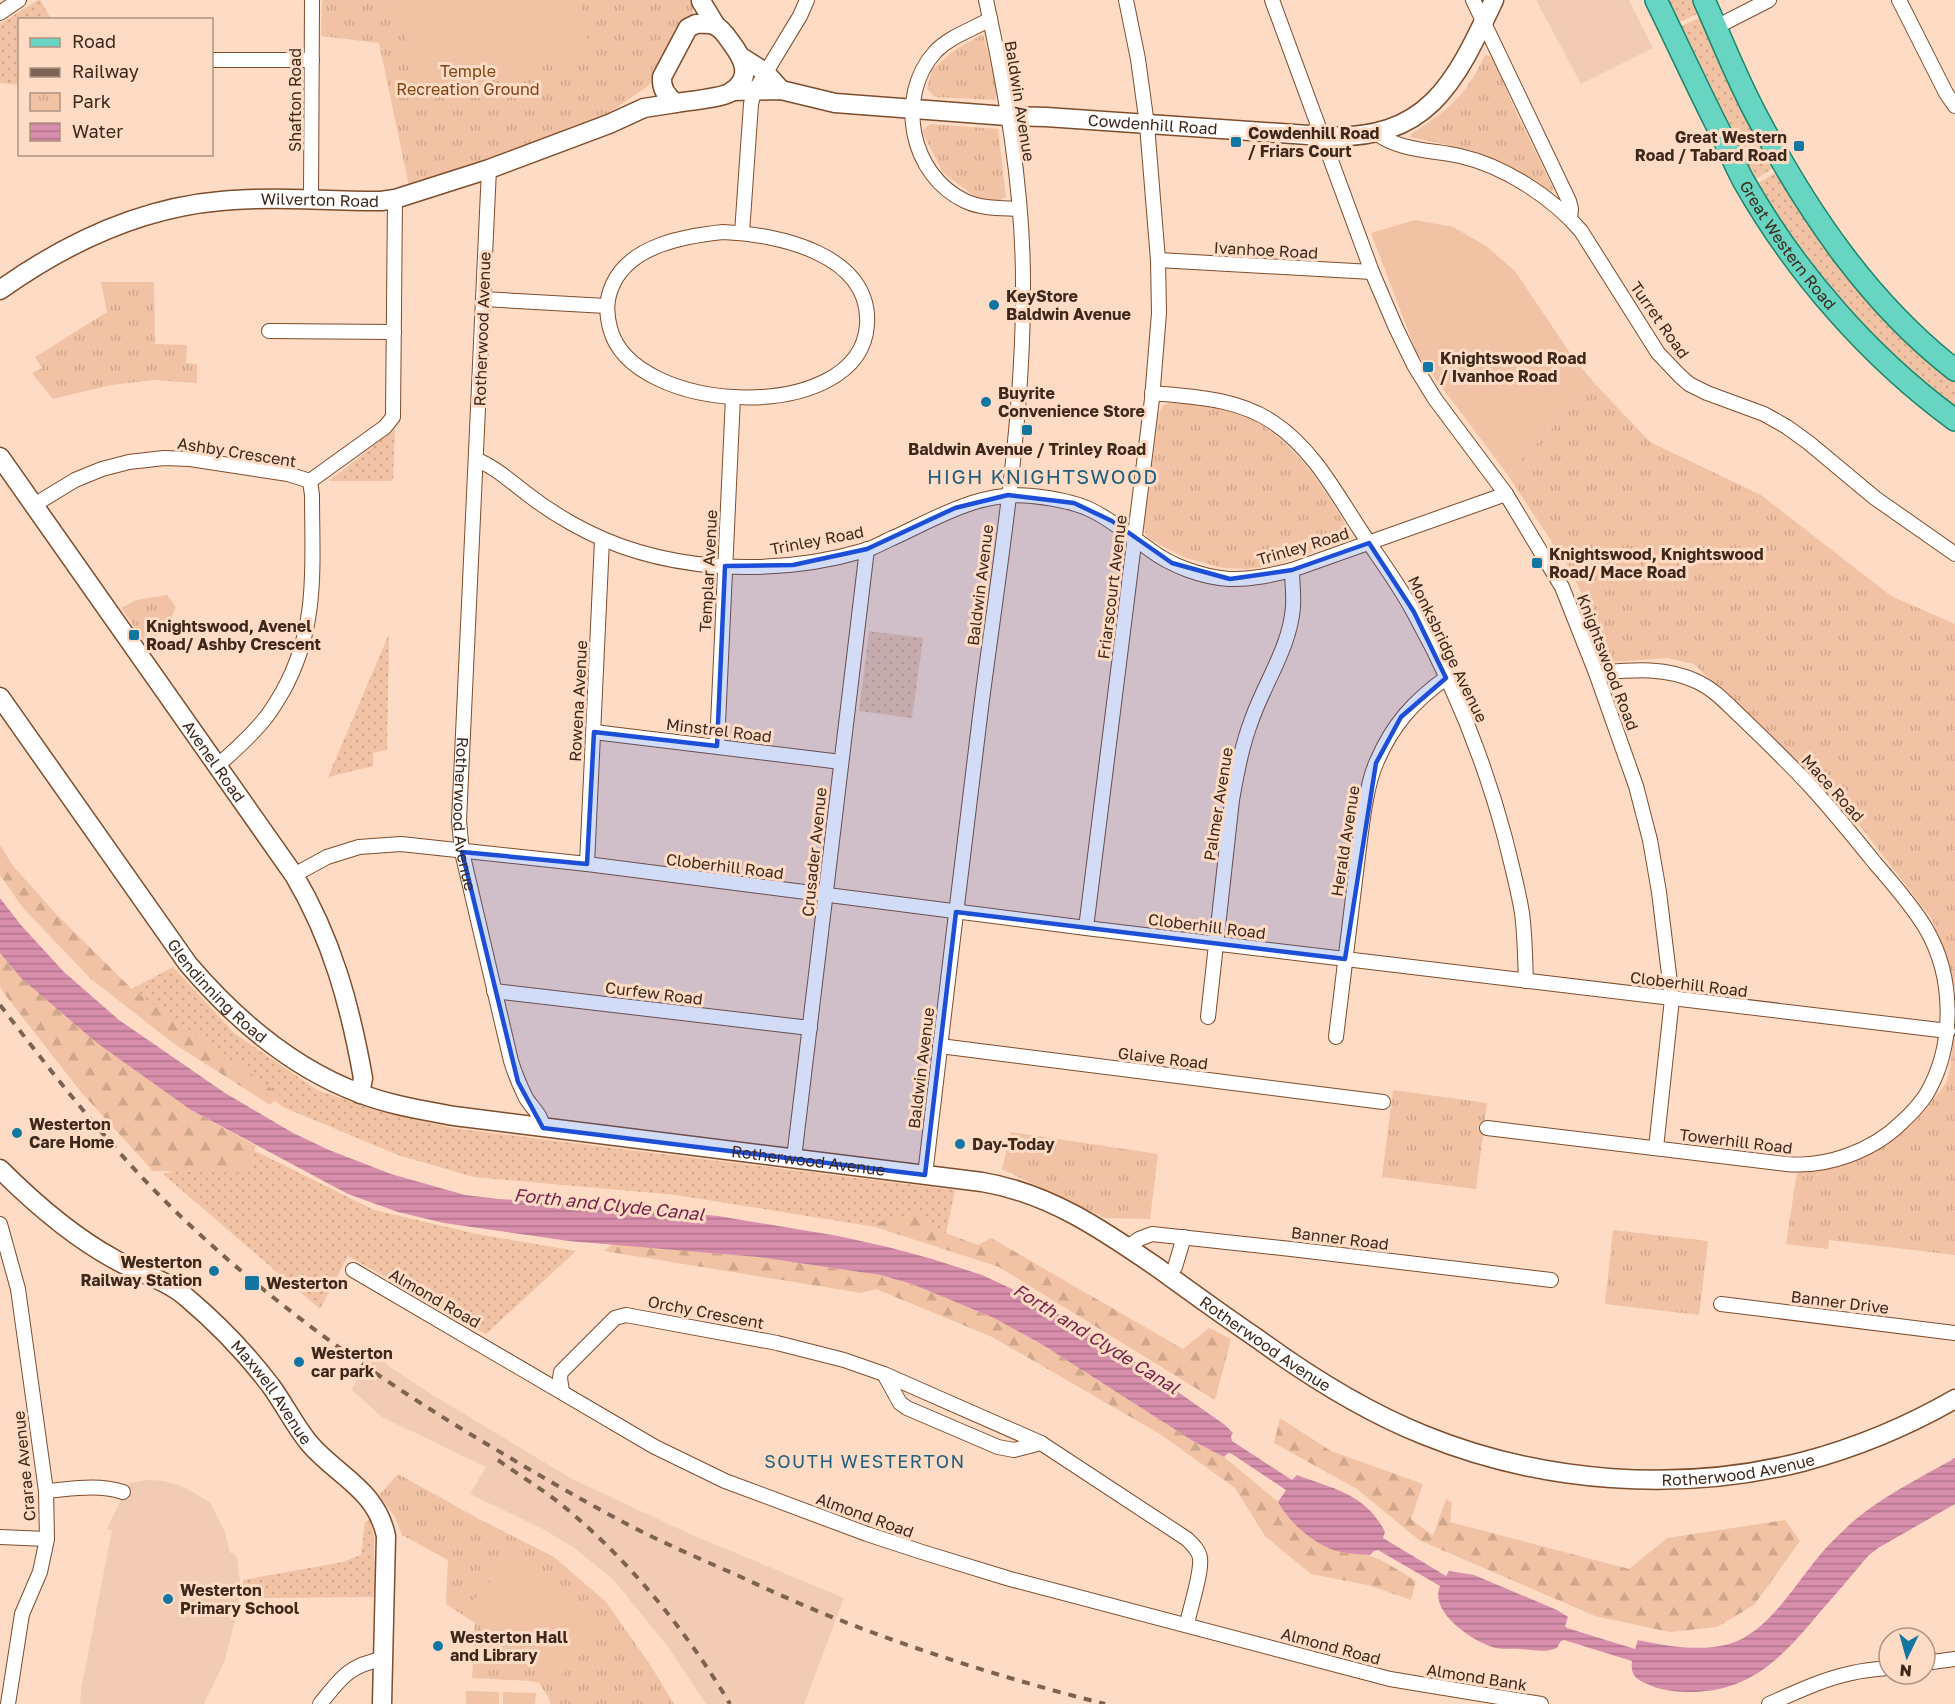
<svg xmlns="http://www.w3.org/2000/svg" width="1955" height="1704" viewBox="0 0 1955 1704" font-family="'Golos Text',sans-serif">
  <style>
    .built { fill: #f1cbb3 }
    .grass { fill: url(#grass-dots) }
    .forest { fill: url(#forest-firs) }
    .park { fill: url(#park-tufts) }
    .garden { fill: #f1c2a3 }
    .water { fill: url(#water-rules) }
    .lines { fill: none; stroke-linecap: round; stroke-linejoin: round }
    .street-casing { stroke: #7d4d2c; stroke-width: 16 }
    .secondary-casing { stroke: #7d4d2c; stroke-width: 21 }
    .primary-casing { stroke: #18866d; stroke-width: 24 }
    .street { stroke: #fff; stroke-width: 14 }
    .secondary { stroke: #fff; stroke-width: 18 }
    .primary { stroke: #68d4c2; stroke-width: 21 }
    .rail { stroke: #7b6251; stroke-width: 4; stroke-dasharray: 8 8; stroke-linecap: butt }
    .marked { fill: #1d4ed8; fill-opacity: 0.2; stroke: #1d4ed8; stroke-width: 4.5; stroke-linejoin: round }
    .poi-dot { fill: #1276a3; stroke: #fddbc5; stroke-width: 2 }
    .labels { text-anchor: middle; stroke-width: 6; stroke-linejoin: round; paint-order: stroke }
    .park-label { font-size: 16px; fill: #7e4313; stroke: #fddbc5 }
    .street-label { font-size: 16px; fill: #3d281a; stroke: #fddbc5 }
    .poi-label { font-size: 16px; font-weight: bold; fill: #3d281a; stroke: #fddbc5; text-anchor: start }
    .water-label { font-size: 18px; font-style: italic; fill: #78234c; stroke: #fddbc5 }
    .neighbourhood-label { font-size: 18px; letter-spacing: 1.5px; fill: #215f7e; stroke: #fddbc5 }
    .quarter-label { font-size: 20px; letter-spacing: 1.5px; fill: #215f7e; stroke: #fddbc5 }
  </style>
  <defs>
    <pattern id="grass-dots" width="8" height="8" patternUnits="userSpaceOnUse" patternTransform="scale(1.5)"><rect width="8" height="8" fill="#f1c2a3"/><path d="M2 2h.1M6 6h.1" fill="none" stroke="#d0a78c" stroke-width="1.8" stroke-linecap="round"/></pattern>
    <pattern id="forest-firs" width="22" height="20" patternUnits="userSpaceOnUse" patternTransform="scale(1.5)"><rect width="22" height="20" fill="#f1c2a3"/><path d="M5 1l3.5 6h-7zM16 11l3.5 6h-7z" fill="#d0a78c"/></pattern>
    <pattern id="park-tufts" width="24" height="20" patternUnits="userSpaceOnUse" patternTransform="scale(1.5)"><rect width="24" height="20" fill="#f1c2a3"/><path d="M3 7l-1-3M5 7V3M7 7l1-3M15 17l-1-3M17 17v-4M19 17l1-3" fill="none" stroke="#d0a78c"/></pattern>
    <pattern id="water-rules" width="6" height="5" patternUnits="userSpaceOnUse" patternTransform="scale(1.5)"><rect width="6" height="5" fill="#d78eab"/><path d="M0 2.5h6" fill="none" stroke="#b0748a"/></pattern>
  </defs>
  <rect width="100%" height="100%" fill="#fddbc5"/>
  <path class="built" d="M1536,0H1629L1653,48L1581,84Z
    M370,1351L390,1367L431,1394L572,1479L692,1535L844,1598L804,1704H706L668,1647L613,1579L573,1547L541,1528L470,1494L486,1467L382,1417L352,1390Z
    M148,1480L163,1481L178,1485L195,1493L210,1503L225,1532L230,1553H234L237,1558L240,1584L237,1613L225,1660L204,1704H80L81,1690L112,1530L107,1529L129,1483Z"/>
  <path class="grass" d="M38,0H40L51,19L20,20L19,85L0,83V24Z
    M1667,0H1693L1699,13L1678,23Z
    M1701,17L1775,167L1755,179L1680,27Z
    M1778,171L1955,378V407C1871,344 1814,270 1757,184Z
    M395,429L393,481H329Z
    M869,631L923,638L912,718L859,711Z
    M389,634L387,750L373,753V766L328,777Z
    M173,967L234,1033L317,1090L375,1110L452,1128L955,1190L945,1238L676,1195L474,1177L398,1155L283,1107L132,989Z
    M255,1151L374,1210L477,1234L576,1251L486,1334L348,1256L320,1309L163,1174Z
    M370,1520L374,1536L375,1597L243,1598V1580L343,1562L361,1555L365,1522Z"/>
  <path class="forest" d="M0,845L13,866L57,915L132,989L280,1095L270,1105L173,1043L91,979L23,908L0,875Z
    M0,953L21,978L147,1078L191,1110L256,1146L245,1173L153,1171L81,1092L6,996L0,987Z
    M924,1210L932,1228L978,1245L991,1238L1183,1349L1209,1328L1231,1339L1215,1400L999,1267L869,1225Z
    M613,1244L758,1257L880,1275L912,1284L994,1318L1043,1345L1193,1441L1224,1457L1278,1502C1290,1524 1315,1544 1339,1551C1349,1555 1361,1552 1371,1556C1387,1562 1402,1573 1416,1581L1411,1600L1368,1585L1311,1574L1265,1536L1235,1488L1160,1434L992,1337L876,1289L861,1293L604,1251Z
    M1280,1418L1331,1451L1423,1484L1411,1519L1433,1536L1446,1499L1452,1502L1450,1522L1629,1569L1667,1538L1785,1520L1800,1541L1754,1605L1717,1627L1670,1632L1595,1616L1419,1540L1357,1489L1274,1443Z"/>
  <path class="park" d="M322,0H692L693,12L648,86L600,119L409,186L379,43L321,36Z
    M983,34L998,93L995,100L935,97L927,89L932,70L955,50Z
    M1485,55L1492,57L1516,112L1553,188L1552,192L1502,162L1470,150L1410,137L1411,134C1431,121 1451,108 1466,88C1474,78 1479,66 1485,55Z
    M930,124L998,129L1006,197L998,201L977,198L943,173L922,131Z
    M101,282H154L155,344L187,345L186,363L197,364V383L154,380L111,385L53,399L32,373L42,368L35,357L107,312Z
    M1595,384L1650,442L1761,495L1891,596L1955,624V986L1932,919L1860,826L1694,664L1668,658L1611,662L1573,574L1507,474Z
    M1170,403C1187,404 1205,404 1221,408C1287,425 1318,480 1351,533L1350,538L1342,543L1270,566L1247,569L1223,568L1186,558L1149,539L1146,535L1144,526L1159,413L1163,405Z
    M167,595L176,607L170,620L148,646L121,608L136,600Z
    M1955,1030V1255L1829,1240L1828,1249L1786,1244L1797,1172C1856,1165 1894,1151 1931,1102C1936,1095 1944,1088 1947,1080C1952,1065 1952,1046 1955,1030Z
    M1393,1090L1487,1103L1476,1189L1382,1177Z
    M1011,1132L1158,1154L1150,1219L1105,1218L1002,1169Z
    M1613,1230L1708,1241L1699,1315L1605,1304Z
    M398,1474L479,1519L554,1557L606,1602L651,1666L674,1704H550L549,1698L539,1683L531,1681L472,1678L475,1623L446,1604L448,1560L402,1535L395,1517L379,1495Z"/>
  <path class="garden" d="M397,0H579L591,54L419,94Z
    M1415,220L1453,227L1486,246L1515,271L1572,356L1595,384L1507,474L1417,354L1371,233Z
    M516,1552L603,1628L557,1681L470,1604Z
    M466,1691L499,1692V1704H466Z
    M503,1692L536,1693L535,1704H503Z"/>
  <path class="water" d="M0,898L20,924L64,972L119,1020L225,1093L293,1133L329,1150L391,1174L465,1195L499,1199L646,1209L718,1216L838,1236L888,1247L932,1259L982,1275L1036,1300L1128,1357L1225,1425L1233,1433L1231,1436L1232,1441L1292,1480L1297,1475C1334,1489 1366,1494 1385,1532L1383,1538L1446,1576L1449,1571L1474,1575L1557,1610L1568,1617L1565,1626L1567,1628L1635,1649L1638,1640C1667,1646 1699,1652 1729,1644C1770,1632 1798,1579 1825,1549C1832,1541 1840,1534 1847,1527C1877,1499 1920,1478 1955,1458V1504L1878,1548L1868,1556C1852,1575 1836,1594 1820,1612C1784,1655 1753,1691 1693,1692C1679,1692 1664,1691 1652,1686C1638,1680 1630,1678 1632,1661L1564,1640L1560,1642L1557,1648C1545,1653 1533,1650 1520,1649C1510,1648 1502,1650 1492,1647C1471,1640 1429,1612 1440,1586L1378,1550L1374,1551L1370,1555C1361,1554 1351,1554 1341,1552C1317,1547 1290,1524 1278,1502L1286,1490L1232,1454L1228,1453L1224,1457L1193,1441L1043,1345L994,1318L912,1284L880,1275L758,1257L569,1241L444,1223L398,1212L348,1194L191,1110L97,1043L21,978L0,953Z"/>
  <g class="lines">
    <defs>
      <g id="street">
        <path d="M1272,0L1372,272L1396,328L1414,365L1435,399L1506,494L1562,587L1596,673L1636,786L1650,840L1659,892L1672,999L1656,1148"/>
        <path d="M1473,0L1569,201L1571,209L1570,218"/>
        <path d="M1899,0L1946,93L1955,106"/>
        <path d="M0,13L19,0"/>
        <path d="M990,19C972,30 950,36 935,52C895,97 910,175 965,201C982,209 1001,208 1019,209"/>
        <path d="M1716,27L1769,0"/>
        <path d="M212,60H312"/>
        <path d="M1376,133C1399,151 1433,150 1460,156C1504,166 1552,197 1581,231L1658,353L1679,375L1689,384L1707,393L1764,414L1787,427L1809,443L1875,498L1955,554"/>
        <path id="s1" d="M489,169L459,821L462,852L511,1061C515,1074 520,1086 526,1098C532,1108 542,1115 543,1128"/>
        <path d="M311,201L312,0"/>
        <path d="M723,232C777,234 872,254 867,325C860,426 632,416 610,328C606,312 606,299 613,284C631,245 685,236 723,232Z"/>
        <path d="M742,233L751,104L754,92L800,16L807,0"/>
        <path d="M1158,260L1372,272"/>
        <path d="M483,299L606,306"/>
        <path d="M269,331L394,332"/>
        <path d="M1152,393C1194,397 1238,398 1274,423C1313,449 1336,493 1361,531C1379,558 1398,583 1413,611C1453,683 1484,759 1505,838C1511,863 1518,888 1522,913C1525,935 1525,959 1526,981"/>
        <path d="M477,460C495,467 510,481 526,493C540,504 555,514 571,523C658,573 771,578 866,550C876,547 885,541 895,537C938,517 982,490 1032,496C1051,498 1071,501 1089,509C1111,519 1129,535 1149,549C1171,566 1202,577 1229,579C1251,580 1271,575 1292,570L1506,494"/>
        <path d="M310,481L385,427L393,417L395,199"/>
        <path d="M34,505L75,480L102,469L129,462L164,458L190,459L288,474L310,481L312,495C312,566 319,626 283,691C277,701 271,712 263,721C249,738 233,752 217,766"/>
        <path d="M594,732L841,762"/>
        <path d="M717,746L733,397"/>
        <path d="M587,864L602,540"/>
        <path d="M294,875L327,857L359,847L401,844L587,864L1086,928L1948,1031"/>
        <path d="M1086,928L1152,399L1159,313L1158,260L1147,125L1138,59L1126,0"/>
        <path d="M494,991L810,1028"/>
        <path d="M1208,1017L1232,800C1237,772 1242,745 1252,719C1265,682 1290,647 1293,607C1294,595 1292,582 1292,570"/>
        <path d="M1336,1037C1343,980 1350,922 1357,864C1361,834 1365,787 1377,761C1393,724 1414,701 1446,678"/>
        <path d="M940,1046L1383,1102"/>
        <path d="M1487,1128L1786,1164C1826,1168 1873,1151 1902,1122C1911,1114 1919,1105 1926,1095C1955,1046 1955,977 1925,927C1911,904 1892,883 1875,863C1854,837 1833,811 1811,787C1788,762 1764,739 1740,716C1727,704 1715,690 1698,682C1665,666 1631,670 1596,673"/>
        <path d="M794,1158L867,549"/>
        <path d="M925,1175C943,1019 962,864 981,708C999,567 1024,425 1023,283C1023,188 1006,92 986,0"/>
        <path d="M0,1224L18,1289L46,1491L47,1539L40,1572L22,1614L8,1704"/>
        <path d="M1128,1247L1139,1239L1152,1234L1291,1249L1551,1280"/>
        <path d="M1175,1267L1184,1237"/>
        <path d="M353,1270L655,1447L725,1481L867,1534L922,1552L1010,1579L1390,1679L1541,1704"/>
        <path d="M1721,1304L1955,1333"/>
        <path d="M884,1374L900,1403L907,1408L998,1447L1014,1450L1041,1443"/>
        <path d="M562,1392L560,1378L561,1372L615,1318L626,1315L777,1343L844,1360L884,1374L1041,1443L1187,1539C1192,1544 1199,1550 1200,1558C1202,1573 1190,1608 1187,1624"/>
        <path d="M46,1491C72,1489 97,1484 123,1492"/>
        <path d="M0,1537L47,1539"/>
        <path d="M1925,1663L1955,1659"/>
        <path d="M320,1704C341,1678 349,1665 383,1659"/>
        <path d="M1769,1704C1796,1692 1823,1679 1852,1673C1864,1670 1877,1669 1889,1668"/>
      </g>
      <g id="secondary">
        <path d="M701,1L716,26"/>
        <path d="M696,24C702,24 708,23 714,25C721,28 726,35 730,41C743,58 754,77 731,92C722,98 688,101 676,103C667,97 661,89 662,77L688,28Z"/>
        <path d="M743,58L765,72L781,90"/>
        <path id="s2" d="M732,91L781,90L835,103L1007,116L1046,117L1323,136C1428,142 1455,83 1494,0"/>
        <path id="s3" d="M0,290C66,243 139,208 221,201C273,196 329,201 381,201L395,199L489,169L609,124L644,108L676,103"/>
        <path id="s4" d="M0,457L294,875C332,939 350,1005 363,1078L360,1094"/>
        <path id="s5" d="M0,697L188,964C235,1019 290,1067 359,1093C389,1105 422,1110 454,1116L982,1182C1049,1193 1103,1230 1158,1268C1191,1292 1224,1316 1258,1339C1310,1377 1364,1411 1424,1435C1542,1483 1679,1493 1802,1462C1855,1448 1908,1426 1955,1399"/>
        <path id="s6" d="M0,1169C34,1203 72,1236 114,1259C138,1273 165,1279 186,1297C218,1324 246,1353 271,1386C284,1404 295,1426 309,1443C337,1476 376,1489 386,1536L382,1704"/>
      </g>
      <g id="primary">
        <path id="s7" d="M1656,0C1676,41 1695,82 1715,122C1725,141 1733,161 1743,180C1795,272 1869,357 1955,420"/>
        <path d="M1704,0C1722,40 1738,82 1759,120C1809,214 1870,304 1955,370"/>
      </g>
    </defs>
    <use href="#street" class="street-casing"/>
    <use href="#secondary" class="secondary-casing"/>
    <use href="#primary" class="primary-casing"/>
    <use href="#street" class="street"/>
    <use href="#secondary" class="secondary"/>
    <use href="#primary" class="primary"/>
    <path class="rail" d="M0,1005C50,1070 101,1136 159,1195C261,1298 382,1383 507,1456C545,1479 584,1501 623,1522C661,1542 700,1559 739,1576C771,1591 804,1606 837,1619C924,1653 1014,1681 1105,1704
      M498,1460C519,1475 542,1489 562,1505C629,1560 686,1630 730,1704"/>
  </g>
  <path class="marked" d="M1008,495L1074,503L1112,521L1172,563L1230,579L1292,570L1369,543L1414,612L1446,678L1401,717L1376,763L1345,959L956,912L925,1175L543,1128L518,1082L462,852L587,864L594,732L717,746L725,566L793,565L867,549L955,508Z"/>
  <g class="poi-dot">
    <rect x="1230" y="136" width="12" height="12" rx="3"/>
    <rect x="1793" y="140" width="12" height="12" rx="3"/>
    <circle cx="994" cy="305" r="6"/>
    <rect x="1422" y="361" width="12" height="12" rx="3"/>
    <circle cx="986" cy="402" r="6"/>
    <rect x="1021" y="424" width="12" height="12" rx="3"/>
    <rect x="1531" y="557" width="12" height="12" rx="3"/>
    <rect x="128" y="629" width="12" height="12" rx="3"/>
    <circle cx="17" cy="1133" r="6"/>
    <circle cx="960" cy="1144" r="6"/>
    <circle cx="214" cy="1271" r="6"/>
    <rect x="244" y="1275" width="16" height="16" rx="3"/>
    <circle cx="299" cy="1362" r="6"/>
    <circle cx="168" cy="1599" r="6"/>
    <circle cx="438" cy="1646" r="6"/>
  </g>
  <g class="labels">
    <g class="park-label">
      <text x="468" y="77">Temple<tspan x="468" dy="18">Recreation Ground</tspan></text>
    </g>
    <g class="street-label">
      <text transform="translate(295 100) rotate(-90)" y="6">Shafton Road</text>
      <text transform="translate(1020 101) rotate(81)" y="6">Baldwin Avenue</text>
      <text dy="6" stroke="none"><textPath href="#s2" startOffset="423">Cowdenhill Road</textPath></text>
      <text dy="6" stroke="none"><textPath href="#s3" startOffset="340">Wilverton Road</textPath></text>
      <text dy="6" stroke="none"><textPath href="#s7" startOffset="279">Great Western Road</textPath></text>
      <text transform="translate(1266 250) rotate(3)" y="6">Ivanhoe Road</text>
      <text transform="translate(1660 320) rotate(55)" y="6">Turret Road</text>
      <text transform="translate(482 329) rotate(-88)" y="6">Rotherwood Avenue</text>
      <text transform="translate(237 452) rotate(9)" y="6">Ashby Crescent</text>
      <text transform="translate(817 540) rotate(-11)" y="6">Trinley Road</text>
      <text transform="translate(1303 546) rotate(-17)" y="6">Trinley Road</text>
      <text transform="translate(708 571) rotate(-87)" y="6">Templar Avenue</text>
      <text transform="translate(980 585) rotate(-83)" y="6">Baldwin Avenue</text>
      <text transform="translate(1112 587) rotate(-83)" y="6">Friarscourt Avenue</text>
      <text transform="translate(1448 649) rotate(64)" y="6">Monksbridge Avenue</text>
      <text transform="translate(1608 662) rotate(69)" y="6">Knightswood Road</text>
      <text transform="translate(578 701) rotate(-87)" y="6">Rowena Avenue</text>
      <text transform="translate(719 730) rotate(7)" y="6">Minstrel Road</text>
      <text dy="6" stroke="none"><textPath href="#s4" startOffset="372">Avenel Road</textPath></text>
      <text transform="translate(1833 788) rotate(48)" y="6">Mace Road</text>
      <text transform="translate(1218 804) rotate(-81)" y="6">Palmer Avenue</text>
      <text dy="6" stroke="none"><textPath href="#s1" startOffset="646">Rotherwood Avenue</textPath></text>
      <text transform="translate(1345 841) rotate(-81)" y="6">Herald Avenue</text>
      <text transform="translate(814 852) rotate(-84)" y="6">Crusader Avenue</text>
      <text transform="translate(725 866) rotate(7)" y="6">Cloberhill Road</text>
      <text transform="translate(1207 926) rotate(7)" y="6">Cloberhill Road</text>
      <text transform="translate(1689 984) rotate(7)" y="6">Cloberhill Road</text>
      <text dy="6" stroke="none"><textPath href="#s5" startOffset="366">Glendinning Road</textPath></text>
      <text transform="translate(654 993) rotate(7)" y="6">Curfew Road</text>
      <text transform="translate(1163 1058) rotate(7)" y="6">Glaive Road</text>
      <text transform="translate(921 1068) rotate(-83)" y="6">Baldwin Avenue</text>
      <text transform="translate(1736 1141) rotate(7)" y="6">Towerhill Road</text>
      <text dy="6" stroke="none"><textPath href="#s5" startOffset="998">Rotherwood Avenue</textPath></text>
      <text transform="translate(1340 1238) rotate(7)" y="6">Banner Road</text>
      <text transform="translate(435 1298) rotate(30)" y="6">Almond Road</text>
      <text transform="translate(1840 1302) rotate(7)" y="6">Banner Drive</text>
      <text transform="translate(706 1312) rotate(11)" y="6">Orchy Crescent</text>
      <text dy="6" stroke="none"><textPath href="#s5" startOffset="1502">Rotherwood Avenue</textPath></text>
      <text dy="6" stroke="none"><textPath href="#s6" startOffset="356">Maxwell Avenue</textPath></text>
      <text transform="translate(24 1466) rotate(-96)" y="6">Crarae Avenue</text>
      <text dy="6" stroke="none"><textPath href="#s5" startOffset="2006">Rotherwood Avenue</textPath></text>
      <text transform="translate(865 1515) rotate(20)" y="6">Almond Road</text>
      <text transform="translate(1331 1646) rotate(15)" y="6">Almond Road</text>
      <text transform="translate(1477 1677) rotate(9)" y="6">Almond Bank</text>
    </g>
    <g class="poi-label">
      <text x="1248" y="139">Cowdenhill Road<tspan x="1248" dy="18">/ Friars Court</tspan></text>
      <text x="1787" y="143" text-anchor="end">Great Western<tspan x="1787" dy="18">Road / Tabard Road</tspan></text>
      <text x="1006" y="302">KeyStore<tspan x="1006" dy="18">Baldwin Avenue</tspan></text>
      <text x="1440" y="364">Knightswood Road<tspan x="1440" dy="18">/ Ivanhoe Road</tspan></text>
      <text x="998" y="399">Buyrite<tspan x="998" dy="18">Convenience Store</tspan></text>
      <text x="1027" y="455" text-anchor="middle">Baldwin Avenue / Trinley Road</text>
      <text x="1549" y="560">Knightswood, Knightswood<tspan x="1549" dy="18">Road/ Mace Road</tspan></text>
      <text x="146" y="632">Knightswood, Avenel<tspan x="146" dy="18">Road/ Ashby Crescent</tspan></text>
      <text x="29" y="1130">Westerton<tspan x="29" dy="18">Care Home</tspan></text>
      <text x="972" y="1150">Day-Today</text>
      <text x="202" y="1268" text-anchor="end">Westerton<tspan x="202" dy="18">Railway Station</tspan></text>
      <text x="266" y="1289">Westerton</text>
      <text x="311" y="1359">Westerton<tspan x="311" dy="18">car park</tspan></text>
      <text x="180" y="1596">Westerton<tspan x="180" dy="18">Primary School</tspan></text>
      <text x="450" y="1643">Westerton Hall<tspan x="450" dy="18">and Library</tspan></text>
    </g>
    <g class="water-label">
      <text transform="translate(609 1205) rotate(6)" y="6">Forth and Clyde Canal</text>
      <text transform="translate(1096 1339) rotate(32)" y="6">Forth and Clyde Canal</text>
    </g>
    <g class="neighbourhood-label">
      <text x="865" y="1468">SOUTH WESTERTON</text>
    </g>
    <g class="quarter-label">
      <text x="1043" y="484">HIGH KNIGHTSWOOD</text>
    </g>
  </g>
  <rect x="18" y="18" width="195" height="138" fill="#fddbc5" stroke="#b09381" stroke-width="1.5"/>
  <rect x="30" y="38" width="30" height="9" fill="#68d4c2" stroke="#b09381" stroke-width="1.5"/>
  <text x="72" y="48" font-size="18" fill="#3d281a">Road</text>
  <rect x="30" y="68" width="30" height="9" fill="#7b6251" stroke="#b09381" stroke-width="1.5"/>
  <text x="72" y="78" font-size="18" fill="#3d281a">Railway</text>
  <rect x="30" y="93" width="30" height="18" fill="url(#park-tufts)" stroke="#b09381" stroke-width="1.5"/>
  <text x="72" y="108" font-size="18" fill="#3d281a">Park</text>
  <rect x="30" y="123" width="30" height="18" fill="url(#water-rules)" stroke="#b09381" stroke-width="1.5"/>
  <text x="72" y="138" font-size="18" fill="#3d281a">Water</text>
  <g transform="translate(1907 1656) rotate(185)"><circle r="28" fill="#fddbc5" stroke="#b09381" stroke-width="1.5"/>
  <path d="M0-4.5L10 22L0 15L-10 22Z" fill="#1276a3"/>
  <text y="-9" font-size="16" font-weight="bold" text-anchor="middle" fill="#3d281a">N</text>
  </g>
</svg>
